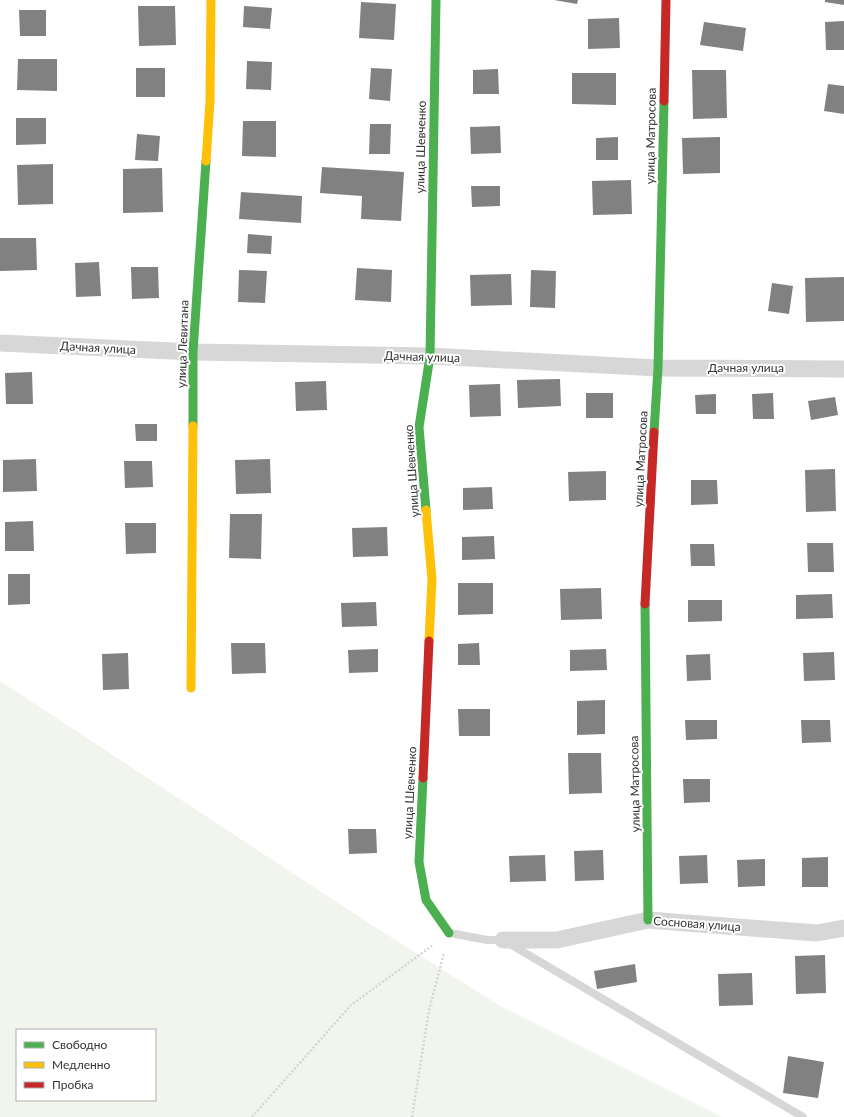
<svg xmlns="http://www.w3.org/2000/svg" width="844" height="1117" viewBox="0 0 844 1117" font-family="Lato,sans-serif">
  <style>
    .green { fill: #f1f5ed; fill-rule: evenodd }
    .building { fill: #818181 }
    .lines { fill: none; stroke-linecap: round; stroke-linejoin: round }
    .path { stroke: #d6d6d6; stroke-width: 2.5; stroke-dasharray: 2 2; stroke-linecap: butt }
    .lane { stroke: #d7d7d7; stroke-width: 8 }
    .street { stroke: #d7d7d7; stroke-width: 17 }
    .fast { stroke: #4caf50; stroke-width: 9 }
    .slow { stroke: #ffc107; stroke-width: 9 }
    .jam { stroke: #c62828; stroke-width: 9 }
    .labels { text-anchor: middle; stroke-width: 4; stroke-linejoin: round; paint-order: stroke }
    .street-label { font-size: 12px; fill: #333; stroke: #fff }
  </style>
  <rect width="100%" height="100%" fill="#fff"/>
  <path class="green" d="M0,681L367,922L502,1007L722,1117H0ZM17,1030H155V1100H17Z"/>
  <path class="building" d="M554,0H578L577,4Z
    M825,0H844V5L825,2Z
    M361,2L396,4L394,40L359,38Z
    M138,6H175L176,45L139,46Z
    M244,6L272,8L270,29L243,27Z
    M19,10H46V36H20Z
    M619,18L620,48L588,49V19Z
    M844,21V50H826L825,22Z
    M704,22L746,28L743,51L700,45Z
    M18,59H57V91L17,90Z
    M247,61L272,62L271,90L246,89Z
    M136,68H165V97H136Z
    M371,68L392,69L390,101L369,99Z
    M498,69L499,94H473V70Z
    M692,70H726L727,118L693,119Z
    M572,73H616V105L572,104Z
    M828,84L844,86V114L824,111Z
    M16,118H46V144L16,145Z
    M243,121H276V157L242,156Z
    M370,124H391L390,154H369Z
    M500,126L501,153L471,154L470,127Z
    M137,134L160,136L158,161L135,160Z
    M618,137V160H596V138Z
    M720,137V173L683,174L682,138Z
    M53,164V204L18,205L17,165Z
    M322,167L404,172L401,221L361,219L362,196L320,193Z
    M162,168L163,212L123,213V169Z
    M631,180L632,214L593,215L592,181Z
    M471,186H500V206L472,207Z
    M241,192L302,196L301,223L239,219Z
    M248,234L272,236L271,254L247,253Z
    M0,238H36L37,270L0,271Z
    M99,262L101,296L76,297L75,263Z
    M131,267H158L159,298L132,299Z
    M357,268L392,270L391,302L355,300Z
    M239,270L267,271L265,303L238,302Z
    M531,270L556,271L555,308L530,307Z
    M511,274L512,305L471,306L470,275Z
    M844,277V321L806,322L805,278Z
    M772,283L793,286L789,314L768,311Z
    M32,372L33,404H6L5,373Z
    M560,379L561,406L518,408L517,380Z
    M326,381L327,410L296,411L295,382Z
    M500,384L501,416L470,417L469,385Z
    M586,393H613V418H586Z
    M773,393L774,419H753L752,394Z
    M716,394V414H696L695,395Z
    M835,397L838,415L811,420L808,401Z
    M135,424H157V441H136Z
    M36,459L37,491L3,492V460Z
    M270,459L271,493L236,494L235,460Z
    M124,461H152L153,487L125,488Z
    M835,469L836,511L806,512L805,470Z
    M606,471V500L569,501L568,472Z
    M691,480H717L718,504L691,505Z
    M492,487L493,509L463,510V488Z
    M230,514H262L261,559L229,558Z
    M33,521L34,551H5V522Z
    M125,523H156V553L126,554Z
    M387,527L388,556L353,557L352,528Z
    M494,536L495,559L462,560V537Z
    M807,543H833L834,572H808Z
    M690,544H714L715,566H691Z
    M8,574H30V604L8,605Z
    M458,583H493V614L458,615Z
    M601,588L602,619L561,620L560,589Z
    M832,594L833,618L796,619V595Z
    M688,600H722V621L688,622Z
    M376,602L377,626L342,627L341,603Z
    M231,643H265L266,673L232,674Z
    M479,643L480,665H458V644Z
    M378,649V672L349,673L348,650Z
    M606,649L607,670L570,671V650Z
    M834,652L835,680L804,681L803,653Z
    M128,653L129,689L103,690L102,654Z
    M710,654L711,680L687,681L686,655Z
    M605,700V734L577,735V701Z
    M458,709H490V736H459Z
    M685,720H717V739L686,740Z
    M801,720H830L831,742L802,743Z
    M568,753H601L602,793L569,794Z
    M683,779H710V802L684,803Z
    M348,829H376L377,853L349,854Z
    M603,850L604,880L575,881L574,851Z
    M545,855L546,881L510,882L509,856Z
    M707,855L708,883L680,884L679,856Z
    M828,857V887H802V858Z
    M765,859V886L738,887L737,860Z
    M825,955L826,993L796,994L795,956Z
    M635,964L637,982L597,989L594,971Z
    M752,973L753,1005L719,1006L718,974Z
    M788,1056L824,1062L818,1098L783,1093Z"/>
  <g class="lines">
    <path class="path" d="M252,1117L351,1005L433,945
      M412,1117L429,1010L444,953"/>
    <path class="lane" d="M450,933L487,940H503L803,1117"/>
    <path class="street" d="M0,343L193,352L430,356L658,368L844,369
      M503,940H557L648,920L817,933L844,928"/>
    <path class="fast" d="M193,426V352L206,161
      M654,432L658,368L664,101
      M426,510L419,427L430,356L436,0
      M645,604L648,920
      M423,778L419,862L426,900L449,933"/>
    <path class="slow" d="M206,161L210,101L211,0
      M426,510L432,580L429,641
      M191,688L193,426"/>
    <path class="jam" d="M664,101L666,0
      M645,604L654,432
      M423,778L429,641"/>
  </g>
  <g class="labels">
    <g class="street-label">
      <text transform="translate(651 136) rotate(-89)" y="4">улица Матросова</text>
      <text transform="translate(421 147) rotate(-89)" y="4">улица Шевченко</text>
      <text transform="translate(183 344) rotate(-88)" y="4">улица Левитана</text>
      <text transform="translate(98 348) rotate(3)" y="4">Дачная улица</text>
      <text transform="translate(422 357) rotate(2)" y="4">Дачная улица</text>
      <text x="746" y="372">Дачная улица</text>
      <text transform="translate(641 459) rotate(-87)" y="4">улица Матросова</text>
      <text transform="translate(412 471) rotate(-94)" y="4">улица Шевченко</text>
      <text transform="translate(635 784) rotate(-91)" y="4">улица Матросова</text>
      <text transform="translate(410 793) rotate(-87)" y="4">улица Шевченко</text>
      <text transform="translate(697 924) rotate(4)" y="4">Сосновая улица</text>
    </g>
  </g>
  <rect x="16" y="1029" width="140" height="72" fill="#ffffff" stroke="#adadad"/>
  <rect x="24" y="1042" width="20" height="6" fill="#4caf50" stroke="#adadad"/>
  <text x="52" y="1049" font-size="12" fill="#333333">Свободно</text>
  <rect x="24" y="1062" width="20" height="6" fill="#ffc107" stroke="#adadad"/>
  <text x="52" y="1069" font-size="12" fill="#333333">Медленно</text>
  <rect x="24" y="1082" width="20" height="6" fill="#c62828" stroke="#adadad"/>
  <text x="52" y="1089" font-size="12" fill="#333333">Пробка</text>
</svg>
